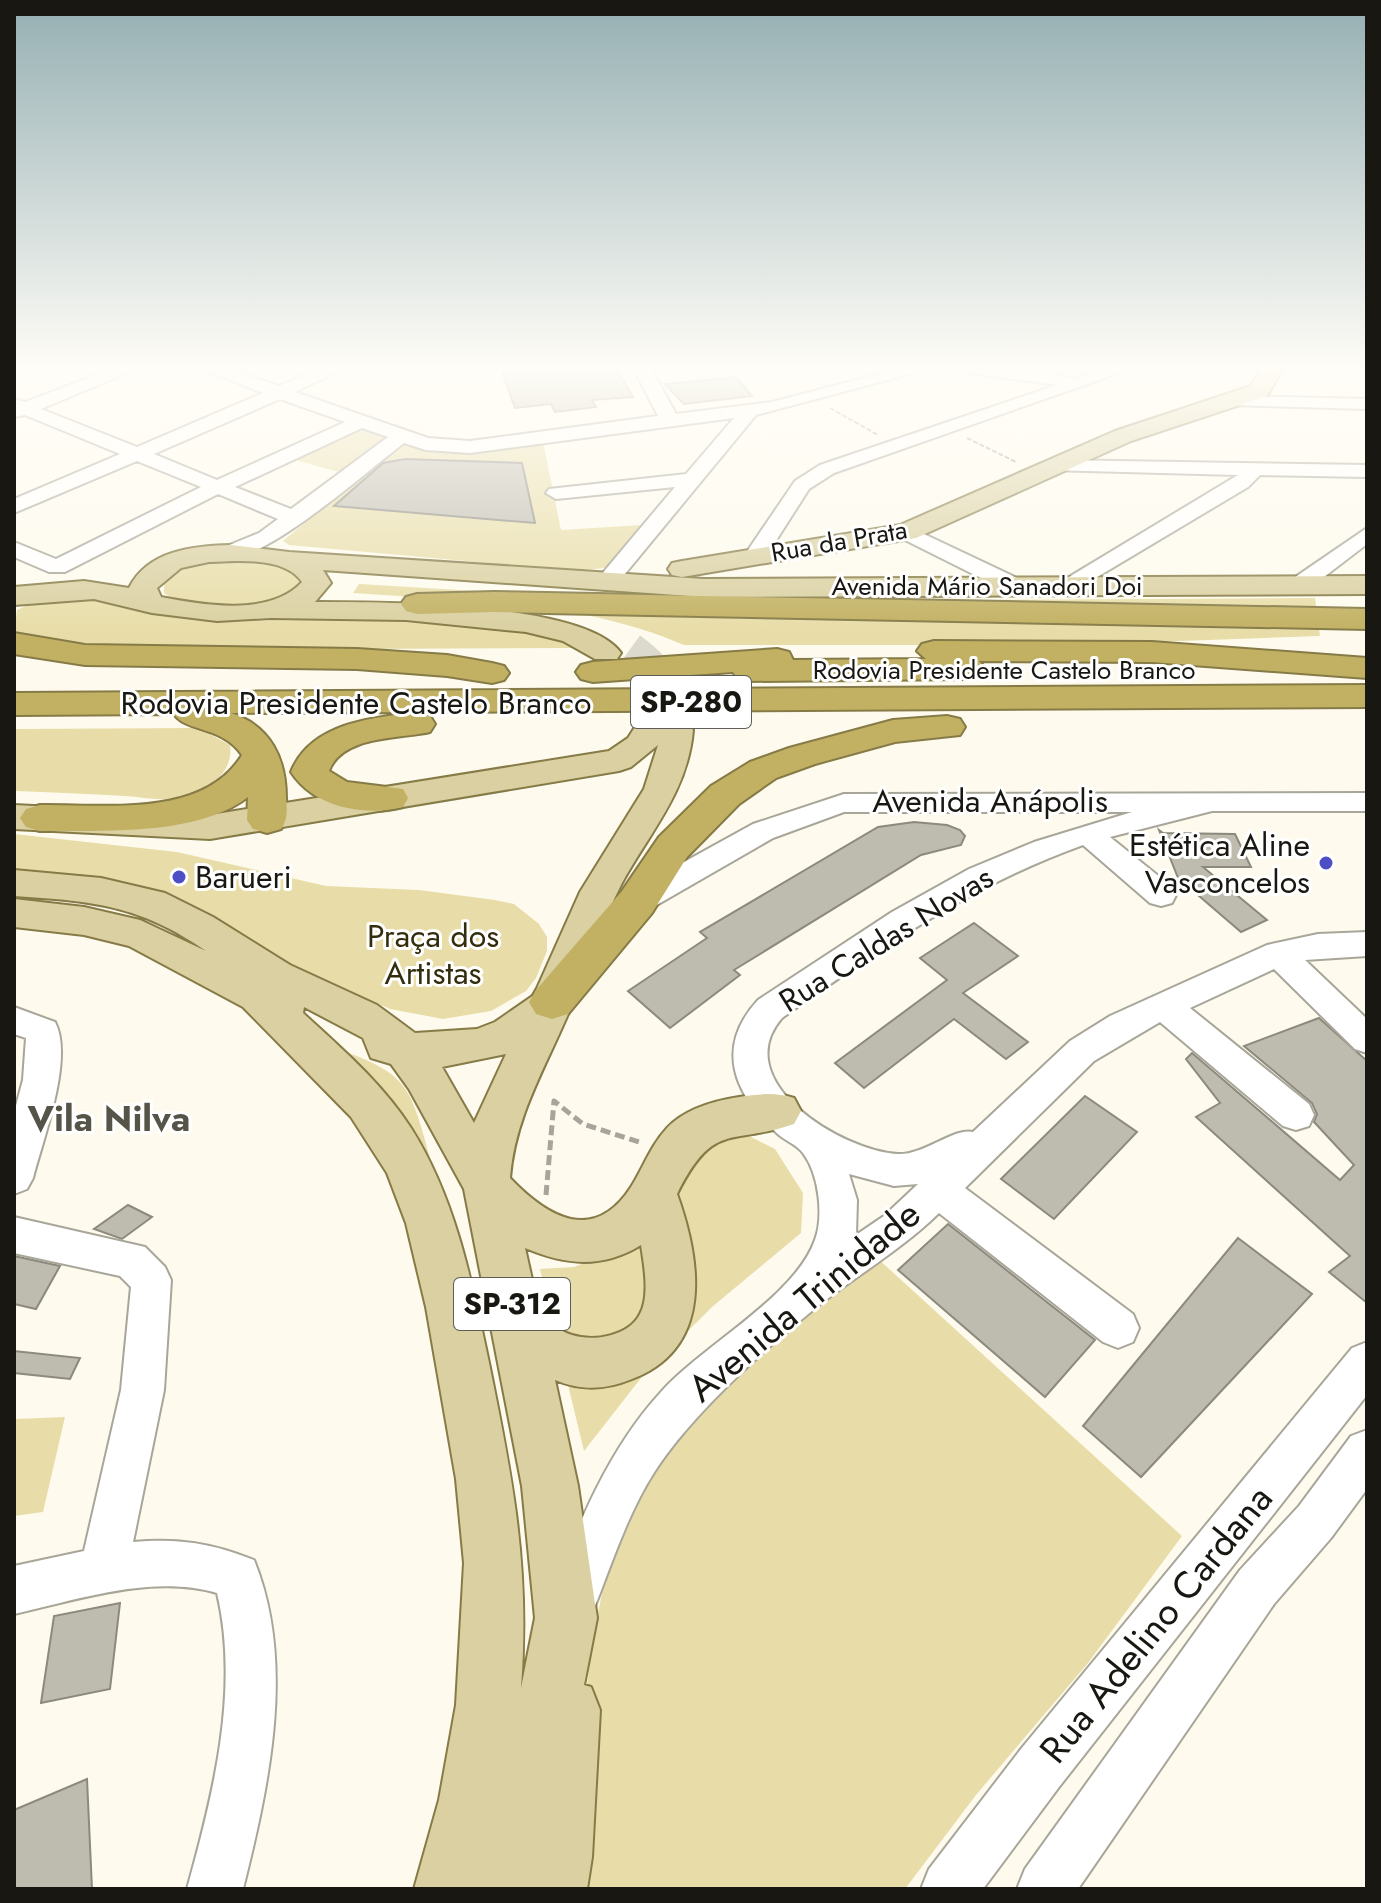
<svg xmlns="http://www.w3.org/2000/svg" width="1381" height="1903" viewBox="0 0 1381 1903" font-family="Jost,sans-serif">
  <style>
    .green { fill: #e8dda8 }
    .building { fill: #bebbaf; stroke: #8c897e; stroke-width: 2 }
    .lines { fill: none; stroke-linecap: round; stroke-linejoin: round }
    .major-tunnel { stroke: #dcd9cd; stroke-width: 31; stroke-dasharray: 31 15; stroke-linecap: butt }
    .minor-casing { stroke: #a8a699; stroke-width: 4 }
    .major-casing { stroke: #867b47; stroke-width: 4 }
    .highway-casing { stroke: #867b47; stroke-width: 4 }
    .path-far1 { stroke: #a7a59b; stroke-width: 2; stroke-dasharray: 5 2; stroke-linecap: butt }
    .path { stroke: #a7a59b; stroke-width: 5; stroke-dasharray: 10 5; stroke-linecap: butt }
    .minor { fill: #fff; fill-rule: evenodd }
    .major { fill: #dad0a1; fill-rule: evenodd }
    .highway { fill: #c2b163; fill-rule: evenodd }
    .poi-dot { fill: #4e4fc6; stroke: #fff; stroke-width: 3 }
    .labels { text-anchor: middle; stroke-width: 6; stroke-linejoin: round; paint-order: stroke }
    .far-street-label { font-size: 26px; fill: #181712; stroke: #fff }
    .shield { fill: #fff; stroke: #5d5d59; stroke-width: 2 }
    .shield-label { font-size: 30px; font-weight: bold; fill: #181712 }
    .street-label { font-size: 32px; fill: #181712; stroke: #fff }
    .poi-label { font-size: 32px; fill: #181712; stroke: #fff; text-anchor: end }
    .park-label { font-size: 32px; fill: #342d0d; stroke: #fff }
    .quarter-label { font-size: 36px; font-weight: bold; fill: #565449; stroke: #fff }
    .near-street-label { font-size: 38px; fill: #181712; stroke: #fff }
  </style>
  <rect width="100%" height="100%" fill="#fefbee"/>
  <path class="green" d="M359,427L389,437L342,473L289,458Z
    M543,442L561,530L641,525L612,567L577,571L289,545L283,541L400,444L433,448Z
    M204,559L274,561L303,577L302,583C297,588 290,597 283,600C259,610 184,609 164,593V579L176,569Z
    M359,584L663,602L1315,598L1320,636L1067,645H684C581,600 463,601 353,593Z
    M76,592L165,615L231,621L422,618L546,630L573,643L574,648L158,650L54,645L14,632L17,610L46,597Z
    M198,728L230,745C235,778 197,797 168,799C154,800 139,797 125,796C88,794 51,792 14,791V729Z
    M14,834L177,852L326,886L419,890L495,900L514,904L539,924L547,937V951L536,978L526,991L491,1011L443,1019L390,1009L179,916L14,891Z
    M330,1046C409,1074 409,1082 431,1161C403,1115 370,1081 330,1046Z
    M711,1134L751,1137L775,1149L803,1193L801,1233L712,1307L641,1378L584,1451L540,1269L574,1267L630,1245Z
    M876,1257L1182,1536L1088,1663L976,1795L905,1889H563L592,1644L613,1537L700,1396Z
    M65,1417L43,1512L14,1516V1419Z"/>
  <path class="building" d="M551,367H615L633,397L592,400L596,407L555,412L551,404L515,408L502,372Z
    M736,377L752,396L684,404L665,384Z
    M405,459L522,463L535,523L334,506L383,463Z
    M914,822L947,825L960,830L965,836L961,845L921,855L734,970L740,975L670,1028L628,991L707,938L700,932L878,827Z
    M1159,830L1163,833L1235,834L1251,867H1203L1267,920L1241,932L1178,878Z
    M974,923L1018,956L963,993L1028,1042L1006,1059L954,1019L864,1088L835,1063L947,980L920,958Z
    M1319,1018L1367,1061V1303L1329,1272L1350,1256L1196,1117L1220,1103L1186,1059L1192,1053L1340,1180L1354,1165L1314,1122L1317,1114L1312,1103L1244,1046Z
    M1085,1096L1137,1132L1054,1219L1001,1179Z
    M128,1205L152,1217L122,1239L94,1229Z
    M948,1224L1095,1340L1045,1397L898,1270Z
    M1238,1238L1312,1294L1141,1477L1083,1426Z
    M14,1256L60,1266L36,1309L14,1304Z
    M14,1351L80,1358L70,1379L14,1373Z
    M120,1603L110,1689L41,1703L54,1616Z
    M87,1779L92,1889H14V1810Z"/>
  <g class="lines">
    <path class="major-tunnel" d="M631,648C663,671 673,691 676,730"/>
    <defs>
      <path id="minor" d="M117,367H141L41,409L137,447L263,393L198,367H223L279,386L324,367H347L295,392L428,438L470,441L658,416L633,367H650L676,414L772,402L906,367H936L756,415L615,586L607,588L596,581L675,487L556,499L546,493L549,489L686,474L734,418L470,453L426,450L404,443C371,468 260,567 222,558L219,553L222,548L259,533L278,519L218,494L65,572H49L14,557V542L56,559L201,487L137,461L14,513V499L120,454L25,415L14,417V399L25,402ZM280,399L345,422L217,480L154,454ZM362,428L388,437L291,509L235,487Z
        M956,367H1017L1075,379L1109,367L1133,368L834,473L809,489L763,561H747L744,556L795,481L820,465L1057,385L964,372Z
        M1232,396L1367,399V409L1226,405V397Z
        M1055,460L1367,465V477L1260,475L1248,487L1072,592L1064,590L1061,585L1064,580L1238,475L1048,470L1045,466Z
        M907,526L1021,580L1024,585L1021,590H1005L899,537L896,532Z
        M1367,528V544L1307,590H1291L1288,585L1291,580Z
        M1367,793V811H1212L1110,837L1172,887L1176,895L1172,903L1161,906L1150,903L1083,845C971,885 878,950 782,1018C727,1081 842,1151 898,1154C924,1155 955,1127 973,1132L1070,1041L1110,1016L1267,945L1318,934L1367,932V956L1305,960L1367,1019V1053L1355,1049L1274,969L1190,1008L1309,1104L1314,1115L1309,1126L1296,1130L1283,1126L1160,1022L1094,1061L965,1188L1133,1314L1139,1328L1133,1342L1118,1348L1103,1342L939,1213C902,1249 859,1274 818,1306C765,1349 692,1414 655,1471C626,1516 611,1567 591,1616L574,1623L557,1616L550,1599C578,1525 607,1451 661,1392C702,1346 795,1297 815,1240C824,1216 819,1174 803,1153C797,1145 786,1141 779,1135C734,1095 714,1048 758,1000L892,912L969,869L1034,842L1132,812H844L773,838L648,910L637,913L626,910L622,902L626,894L753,824L844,794ZM849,1174L894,1186L918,1184L884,1216L856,1235L857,1200Z
        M14,1007L55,1022C74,1058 43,1139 33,1178L27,1189L14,1194V1113L23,1080L26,1038L14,1034Z
        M14,1217L145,1247L165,1267L171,1280L164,1390L133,1542C178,1538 212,1543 254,1560C296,1663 269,1785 243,1889H187C213,1796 240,1689 217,1593C152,1574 77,1600 14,1614V1566L84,1551L121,1390L131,1287L120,1276L14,1253Z
        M1367,1342V1395L1059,1787L983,1889H921L929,1869L1021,1749L1352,1348Z
        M1367,1430V1489L1331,1538L1274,1604L1078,1889H1017L1025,1869L1240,1570L1299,1506L1351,1436Z"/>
      <path id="major" d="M1262,367H1284L1267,396L1131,441L916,538L682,577L672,575L668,569L672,563L682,561L900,525L1115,431L1251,386Z
        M231,545L289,552L704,579L1367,576V594L704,597L323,570L331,583L315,602C377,602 585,601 621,653L617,659H595L563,641L526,632L406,620L271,618L217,621L152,613L94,599L14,605V587L84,581L129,588C148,550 193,546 231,545ZM209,562C237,561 285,556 302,582C269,617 204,605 161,597L157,588L181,568Z
        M652,716L666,723H688L693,730C688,791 650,832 622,883C601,923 588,966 571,1007C547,1065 515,1115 510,1178C548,1218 594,1244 631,1187C643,1168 651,1145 667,1128C685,1109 713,1101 739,1097C759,1094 775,1092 794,1098L801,1111L794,1124C730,1146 714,1120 677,1194C701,1261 714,1348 632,1379C606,1390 581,1391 555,1380L578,1486L597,1618L584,1685L591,1687L600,1710L592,1857L587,1889H414L439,1800L456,1705L464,1563L456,1479L426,1307L406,1223L387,1173L351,1117L243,1007L129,946L84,935L14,927V899L84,907L140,920L206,951C140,905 92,901 14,896V870L101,878L165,893L213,917L290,965L377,1005L415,1033L477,1029L495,1022L534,995L580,892L644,789L658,745L631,767L619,771L210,839L14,829V805L210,815L609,751L628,738L640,719ZM304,1007L363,1038L371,1058L391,1064L409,1089L464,1189L522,1486L535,1618L521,1688C530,1568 513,1480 489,1363C472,1283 456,1199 411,1128C382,1083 342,1049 303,1013ZM506,1054L474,1123L442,1067ZM641,1245C644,1265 650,1296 640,1314C629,1336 594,1342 572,1335C560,1332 550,1322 540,1315L525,1248C565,1265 602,1269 641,1245Z"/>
      <path id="highway" d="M494,592L1367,609V629L494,612L417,614L406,611L401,604L406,597L417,594Z
        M14,633L85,645L357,649L447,655L492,663L504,666L509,673L504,680L492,683L447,676L357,669L85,665L14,654Z
        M934,641L1152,642L1367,658V678L1152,662L979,661L986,669L981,676L969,679L749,681L737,678L733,672L593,682L581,679L576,672L581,665L593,662L777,649L789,652L793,660L926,659L917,651L922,644Z
        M1367,685V707L231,713C271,726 286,759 286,798C287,810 288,819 281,829L267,833L253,829L247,820L248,797C196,837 102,830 40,831L26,827L20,818L26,809L40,805C105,804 203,819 242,755C223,726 185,732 174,714L14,715V693Z
        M417,713L430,716L435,724L430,732C400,739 342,735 329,771L347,782L403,789L408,798L403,807C363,817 314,807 291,772C310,724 371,717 417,713Z
        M947,716L960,719L965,727L960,735L895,742L815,764L776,778L739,804L687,857L652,913L568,1014L552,1019L536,1014L529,1002L536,990L622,891L659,837L711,786L750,762L789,748L893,720Z"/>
    </defs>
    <use href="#minor" class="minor-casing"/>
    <use href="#major" class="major-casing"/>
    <use href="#highway" class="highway-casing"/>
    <path class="path-far1" d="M830,408L878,435
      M967,438L1016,462"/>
    <path class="path" d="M546,1195L554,1101L583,1124L642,1143"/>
    <use href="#minor" class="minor"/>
    <use href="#major" class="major"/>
    <use href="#highway" class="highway"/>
  </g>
  <linearGradient id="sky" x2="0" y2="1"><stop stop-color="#95afb2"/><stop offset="0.58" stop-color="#fffdf7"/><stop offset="1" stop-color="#fffdf7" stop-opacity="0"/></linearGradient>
  <rect width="1381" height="634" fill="url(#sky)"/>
  <g class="poi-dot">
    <circle cx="1326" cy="863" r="8"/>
    <circle cx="179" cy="877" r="8"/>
  </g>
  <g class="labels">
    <g class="far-street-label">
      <text transform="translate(839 541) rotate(-10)" y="9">Rua da Prata</text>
      <text x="987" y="595">Avenida Mário Sanadori Doi</text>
      <text x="1004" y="679">Rodovia Presidente Castelo Branco</text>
    </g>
    <g class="shield">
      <rect x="631" y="676" width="120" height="52" rx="6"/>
      <rect x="454" y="1278" width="116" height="52" rx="6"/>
    </g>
    <g class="shield-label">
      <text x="691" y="712">SP-280</text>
      <text x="512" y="1314">SP-312</text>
    </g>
    <g class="street-label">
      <text x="356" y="714">Rodovia Presidente Castelo Branco</text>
      <text x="990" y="812">Avenida Anápolis</text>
      <text transform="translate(886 939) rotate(-32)" y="11">Rua Caldas Novas</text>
    </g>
    <g class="poi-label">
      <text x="1310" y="856">Estética Aline<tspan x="1310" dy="37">Vasconcelos</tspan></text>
      <text x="195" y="888" text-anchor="start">Barueri</text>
    </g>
    <g class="park-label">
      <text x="433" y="947">Praça dos<tspan x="433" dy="37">Artistas</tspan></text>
    </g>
    <g class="quarter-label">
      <text x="109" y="1131">Vila Nilva</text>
    </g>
    <g class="near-street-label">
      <text transform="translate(804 1301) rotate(-40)" y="13">Avenida Trinidade</text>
      <text transform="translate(1156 1624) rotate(-51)" y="13">Rua Adelino Cardana</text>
    </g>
  </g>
  <rect width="1381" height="1903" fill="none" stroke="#181712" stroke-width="32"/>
</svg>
